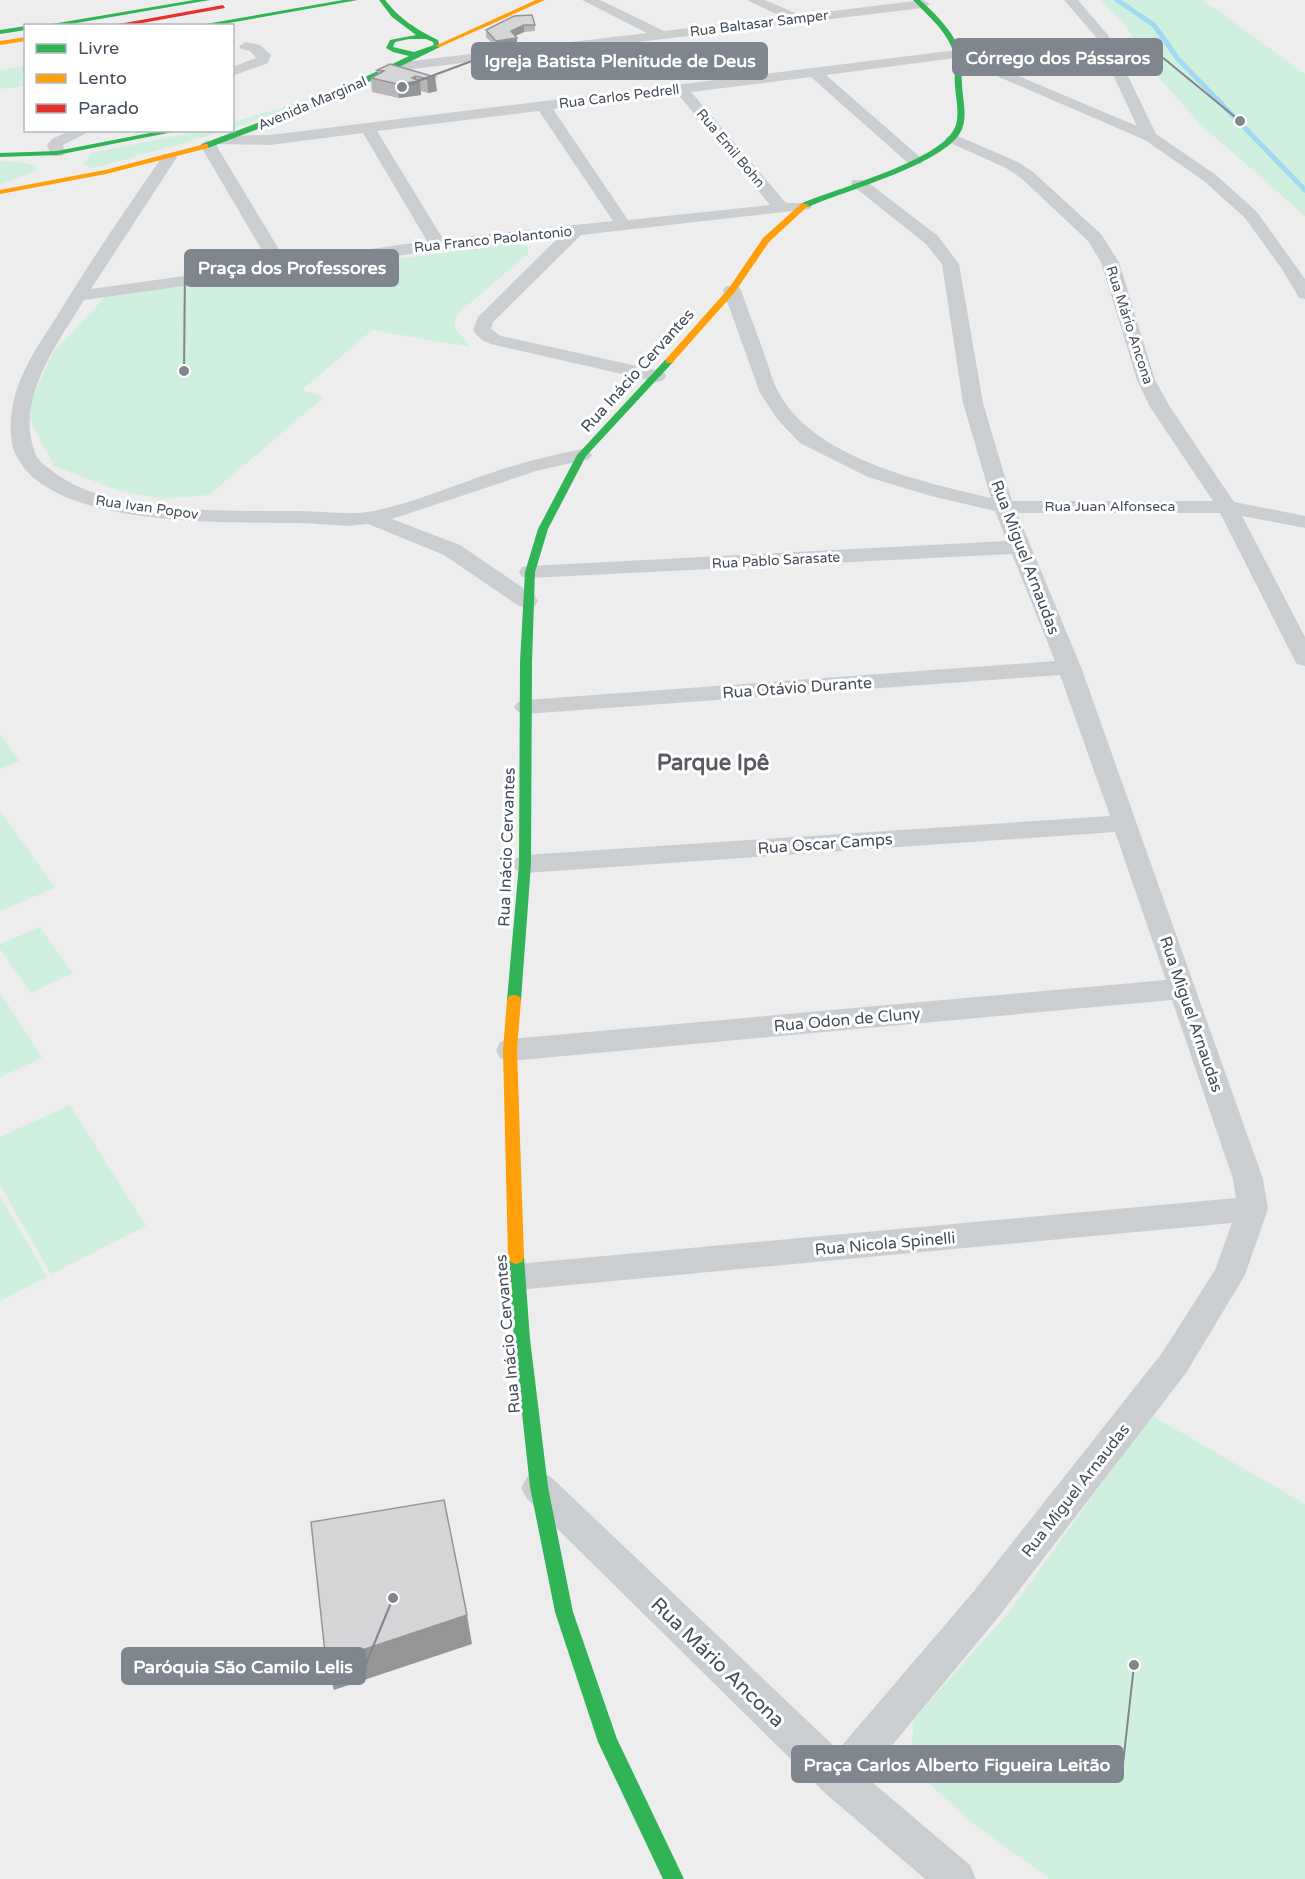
<svg xmlns="http://www.w3.org/2000/svg" width="1305" height="1879" viewBox="0 0 1305 1879" font-family="'Varela Round',sans-serif">
  <style>
    .green { fill: #cff0de }
    .lines { fill: none; stroke-linecap: round; stroke-linejoin: round }
    .stream { stroke: #a0d9f1; stroke-width: 5 }
    .street { fill: #cbced1; fill-rule: evenodd }
    .fast { fill: #30b455; fill-rule: evenodd }
    .slow { fill: #ff9f0a; fill-rule: evenodd }
    .jam { fill: #e5322d; fill-rule: evenodd }
    .wall { fill: #b7b7b9 }
    .shaded-wall { fill: #959596 }
    .building { fill: #d5d5d7; stroke: #959596; stroke-width: 1.5 }
    .labels { text-anchor: middle; stroke-width: 6; stroke-linejoin: round; paint-order: stroke }
    .far-street-label { font-size: 14px; fill: #434e5b; stroke: #fff }
    .street-label { font-size: 16px; fill: #434e5b; stroke: #fff }
    .near-street-label { font-size: 20px; fill: #434e5b; stroke: #fff }
    .district-label { font-size: 22px; font-weight: bold; fill: #585c62; stroke: #fff }
    .leader { fill: none; stroke: #7f868e; stroke-width: 2 }
    .callout-dot { fill: #7f868e; stroke: #fff; stroke-width: 2 }
    .callout { fill: #7f868e; stroke: #7f868e; stroke-width: 2 }
    .callout-label { font-size: 18px; text-anchor: middle; font-weight: bold; fill: #fff }
  </style>
  <rect width="100%" height="100%" fill="#eeeded"/>
  <path class="green" d="M1100,0H1203L1305,74V216L1200,124L1154,72L1125,25Z
    M25,66V86L0,89V70Z
    M326,91L288,109L233,128V122L281,108Z
    M201,131H225L102,166L93,168L82,165L92,153L100,151Z
    M0,161L26,163L36,166V171L0,184Z
    M497,240L528,246V254L462,310L456,318L454,327L471,347L372,330L302,390L324,397L209,495L161,499L117,490L54,466L26,412L53,352L108,294L445,253Z
    M0,734L20,761L0,769Z
    M0,810L55,888L0,911Z
    M40,927L73,973L31,993L0,949V944Z
    M0,992L42,1058L0,1077Z
    M70,1105L146,1226L51,1274L0,1185V1137Z
    M0,1196L47,1277L0,1301Z
    M1151,1415L1305,1504V1879H1050L972,1823L910,1766L914,1719L1010,1611Z"/>
  <g class="lines">
    <path class="stream" d="M1117,0L1154,25L1178,59L1305,190"/>
    <path class="street" d="M582,0H600L664,31L782,17L747,0H765L800,15L923,0L930,4L923,8L395,71L388,67L395,63L647,33Z
      M1064,0H1078L1108,35L1156,134L1216,175L1257,212L1305,279V299L1299,298L1282,269L1245,218L1204,181L1145,140L955,58L826,75L921,158L923,161L921,164H909L811,77L691,92L786,203H810L812,206L810,209L581,235L493,322L491,329L501,336L664,372L666,376L664,380L657,382L495,345C485,343 479,339 473,330L478,317L559,237L438,250L84,300C58,343 16,397 34,450C37,460 43,464 51,470C109,517 226,510 297,511C323,511 348,516 374,511C415,502 455,485 494,472C523,462 552,455 582,449L589,451L592,455L589,459L536,471L392,519L460,545L535,596L538,601L535,606L527,608L519,606L444,555L368,524L347,526C330,525 313,523 297,523C227,522 57,528 18,459C7,440 10,412 16,392C25,363 43,338 59,313C91,260 128,206 164,154H174L177,157L91,289L270,264L200,145L208,140L216,145L286,261L427,241L363,133L270,145L216,144L213,141L221,136L270,135L957,50L1137,126L1095,36ZM677,93L770,205L628,220L553,109ZM539,111L613,221L443,239L377,131Z
      M246,42L260,45L271,55L268,63L232,76V67L256,58L250,51L241,49L239,46Z
      M71,130H92L63,145L65,153L62,156H52L47,145L52,139Z
      M953,134L1018,162L1033,172L1101,234L1119,262L1155,380L1170,407L1234,502L1305,516V528L1242,516L1305,637V666L1297,664L1294,659L1220,513H1017L1081,667L1263,1179L1268,1209L1245,1275L1186,1373L1000,1615L866,1777L970,1865L976,1879H925L825,1793L527,1499L521,1488L527,1477L539,1472L551,1477L838,1750L974,1591L1162,1353L1215,1270L1232,1223L517,1290L506,1286L501,1277L506,1268L517,1264L1236,1198L1233,1179L1172,1000L510,1061L500,1058L496,1050L500,1042L510,1039L1166,980L1115,832L525,873L516,870L512,864L516,858L525,855L1110,816L1060,675L526,714L518,712L514,707L518,702L526,700L1055,661L1012,554L530,578L522,577L519,572L522,567L530,566L1007,541L995,511L931,496L868,477L800,443L778,420L760,393L723,290L726,286H738L741,290C749,313 758,336 766,359C770,370 773,383 779,393C815,459 923,482 991,498L963,403L942,264L926,244L853,186L851,183L853,180H865L938,236L959,264L983,403L1012,501H1213L1150,407L1137,380L1101,262L1088,241L1021,178L1006,168L948,142L945,139L948,136Z"/>
    <path class="fast" d="M194,0H210L59,26H40Z
      M343,0H358L212,26H194Z
      M379,0H385C401,20 416,29 438,40L440,47L319,106L208,148H202V144L313,102L409,56L393,52L386,48L390,40L416,35L392,17ZM409,39H426L433,42L434,45L414,52L393,47L395,42Z
      M913,0H920C936,14 956,34 961,55C963,64 961,74 962,83C962,98 969,118 960,133C941,165 844,191 808,207H802V203C836,189 936,161 953,131C961,119 956,100 955,86C954,76 956,65 954,54C948,32 928,16 913,0Z
      M26,26V30L0,34V30Z
      M165,130H183L57,155L0,157V153L57,151Z
      M666,359L674,361L586,456L548,529L535,572L532,662L531,864L521,1000L519,1004H509L507,1000L519,864L520,662L525,572L538,529L577,455Z
      M516,1250L522,1252L524,1257L530,1339L548,1487L573,1612L617,1739L684,1879H663L598,1742L555,1612L530,1487L514,1339L508,1257L510,1252Z"/>
    <path class="slow" d="M536,0H545L440,47L435,46Z
      M26,37V41L0,45V41Z
      M205,144H208V148L106,174L0,194V190L105,170Z
      M802,203L809,205L769,242L735,292L672,363H666V359L729,288L763,238Z
      M514,995L519,996L521,1000L517,1050L524,1257L522,1262L516,1264L510,1262L508,1257L503,1050L507,1000L509,996Z"/>
    <path class="jam" d="M223,5L225,8L126,26H108Z"/>
  </g>
  <path class="wall" d="M514,16L535,25V31L524,32L515,36L517,45L497,48L486,37V30Z
    M377,70L435,77L437,91L428,93L421,91V95L399,98L372,92L371,78L378,74Z"/>
  <path class="shaded-wall" d="M524,25V32L511,38V31Z
    M517,38V45L497,48L496,41Z
    M416,76V81H420L421,95L399,98L397,84Z
    M435,77L437,91L428,93L427,79Z
    M467,1615L472,1644L334,1690L326,1662Z"/>
  <path class="building" d="M532,15L535,25H524L511,31L517,38L496,41L486,30L514,16Z
    M390,64L435,77L427,79L416,76L412,78L420,81L397,84L371,78L384,71L377,70Z
    M444,1500L467,1615L326,1662L311,1522Z"/>
  <g class="labels">
    <g class="far-street-label">
      <text transform="translate(759 23) rotate(-7)" y="5">Rua Baltasar Samper</text>
      <text transform="translate(619 96) rotate(-7)" y="5">Rua Carlos Pedrell</text>
      <text transform="translate(312 103) rotate(-23)" y="5">Avenida Marginal</text>
      <text transform="translate(731 148) rotate(50)" y="5">Rua Emil Bohn</text>
      <text transform="translate(493 239) rotate(-6)" y="5">Rua Franco Paolantonio</text>
      <text transform="translate(1130 325) rotate(72)" y="5">Rua Mário Ancona</text>
      <text x="1110" y="511">Rua Juan Alfonseca</text>
      <text transform="translate(147 507) rotate(8)" y="5">Rua Ivan Popov</text>
      <text transform="translate(776 560) rotate(-3)" y="5">Rua Pablo Sarasate</text>
    </g>
    <g class="street-label">
      <text transform="translate(637 370) rotate(-48)" y="6">Rua Inácio Cervantes</text>
      <text transform="translate(1026 557) rotate(69)" y="6">Rua Miguel Arnaudas</text>
      <text transform="translate(797 687) rotate(-4)" y="6">Rua Otávio Durante</text>
      <text transform="translate(825 843) rotate(-4)" y="6">Rua Oscar Camps</text>
      <text transform="translate(506 847) rotate(-88)" y="6">Rua Inácio Cervantes</text>
      <text transform="translate(1192 1014) rotate(71)" y="6">Rua Miguel Arnaudas</text>
      <text transform="translate(847 1019) rotate(-5)" y="6">Rua Odon de Cluny</text>
      <text transform="translate(885 1243) rotate(-5)" y="6">Rua Nicola Spinelli</text>
      <text transform="translate(507 1334) rotate(-95)" y="6">Rua Inácio Cervantes</text>
      <text transform="translate(1075 1490) rotate(-52)" y="6">Rua Miguel Arnaudas</text>
    </g>
    <g class="near-street-label">
      <text transform="translate(718 1662) rotate(44)" y="7">Rua Mário Ancona</text>
    </g>
    <g class="district-label">
      <text x="713" y="770">Parque Ipê</text>
    </g>
  </g>
  <path class="leader" d="M1240 121L1162 57M402 87L472 61M184 371L185 268M393 1598L365 1666M1134 1665L1123 1764"/>
  <g class="callout-dot">
    <circle cx="1240" cy="121" r="6"/>
    <circle cx="402" cy="87" r="6"/>
    <circle cx="184" cy="371" r="6"/>
    <circle cx="393" cy="1598" r="6"/>
    <circle cx="1134" cy="1665" r="6"/>
  </g>
  <g class="callout">
    <rect x="953" y="39" width="209" height="36" rx="6"/>
    <rect x="472" y="43" width="295" height="36" rx="6"/>
    <rect x="185" y="250" width="213" height="36" rx="6"/>
    <rect x="122" y="1648" width="243" height="36" rx="6"/>
    <rect x="792" y="1746" width="331" height="36" rx="6"/>
  </g>
  <g class="callout-label">
    <text x="1058" y="64">Córrego dos Pássaros</text>
    <text x="620" y="67">Igreja Batista Plenitude de Deus</text>
    <text x="292" y="274">Praça dos Professores</text>
    <text x="243" y="1673">Paróquia São Camilo Lelis</text>
    <text x="957" y="1771">Praça Carlos Alberto Figueira Leitão</text>
  </g>
  <rect x="24" y="24" width="210" height="108" fill="#ffffff" stroke="#b4b8bd" stroke-width="1.5"/>
  <rect x="36" y="44" width="30" height="9" fill="#30b455" stroke="#b4b8bd" stroke-width="1.5"/>
  <text x="78" y="54" font-size="18" fill="#434e5b">Livre</text>
  <rect x="36" y="74" width="30" height="9" fill="#ff9f0a" stroke="#b4b8bd" stroke-width="1.5"/>
  <text x="78" y="84" font-size="18" fill="#434e5b">Lento</text>
  <rect x="36" y="104" width="30" height="9" fill="#e5322d" stroke="#b4b8bd" stroke-width="1.5"/>
  <text x="78" y="114" font-size="18" fill="#434e5b">Parado</text>
</svg>
